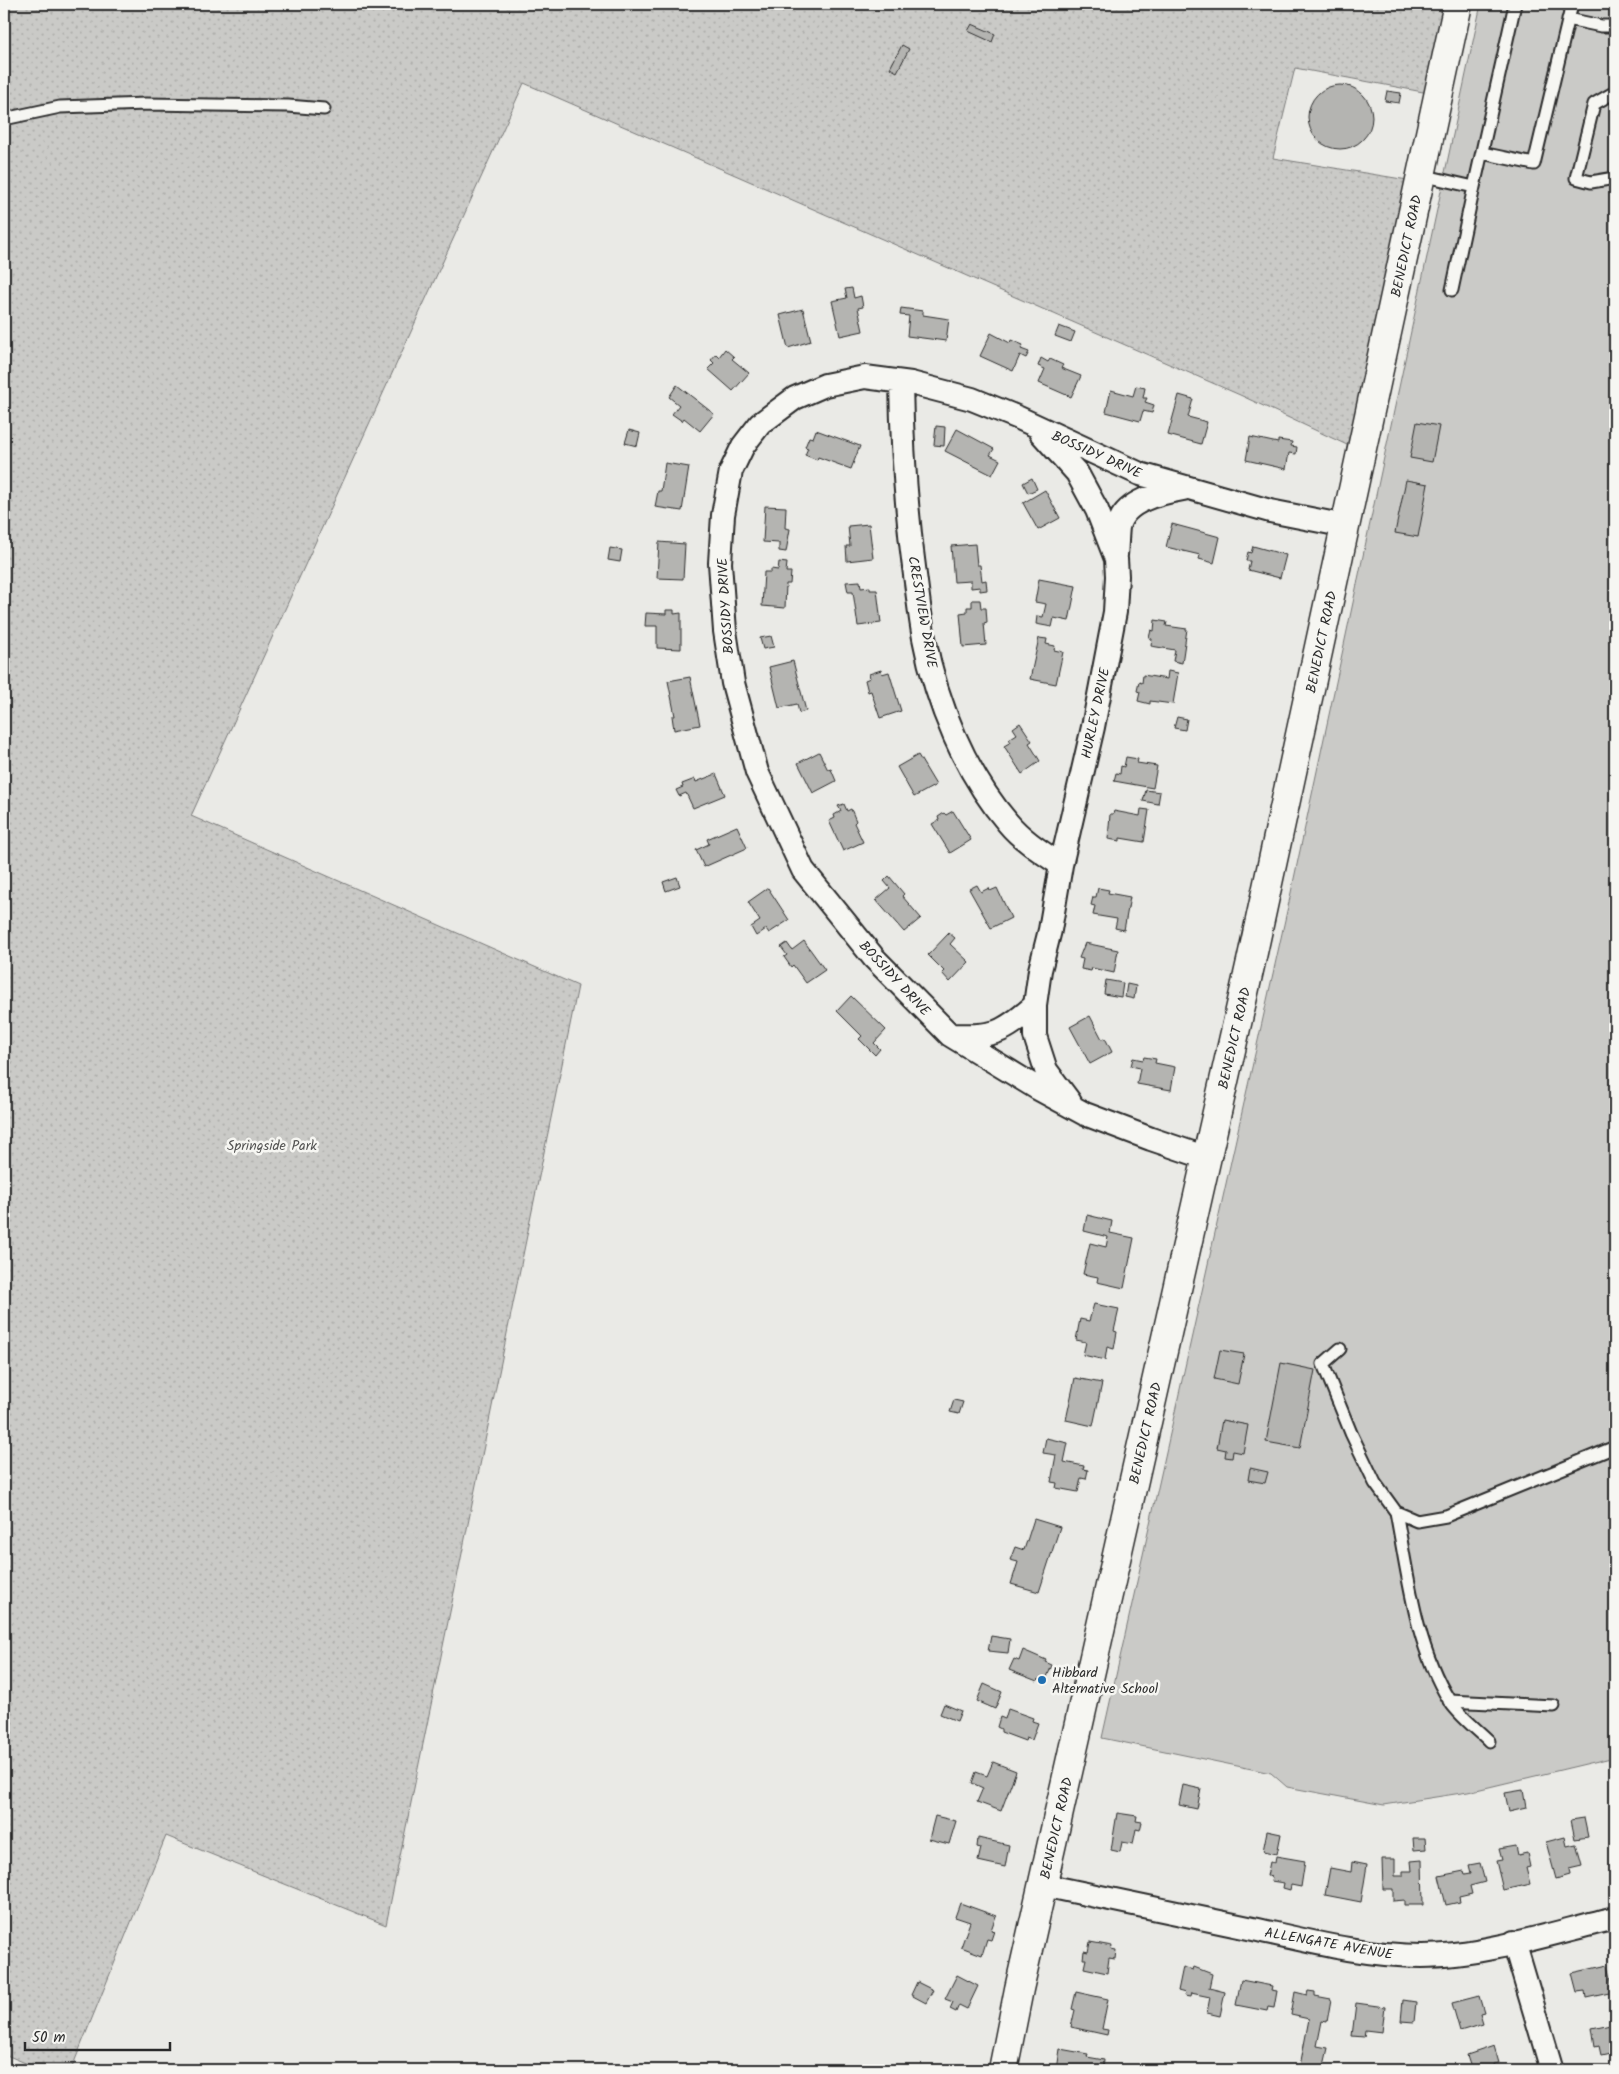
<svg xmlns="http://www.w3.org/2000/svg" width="1619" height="2074" viewBox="0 0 1619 2074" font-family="Kalam,sans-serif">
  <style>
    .green { fill: #cacac7; stroke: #7a7a79 }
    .park { fill: url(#park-dots); stroke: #7a7a79 }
    .building { fill: #b4b4b1; stroke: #2b2b2b }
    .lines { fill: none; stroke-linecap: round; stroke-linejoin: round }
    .service-casing { stroke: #2b2b2b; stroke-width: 15 }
    .minor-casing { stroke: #2b2b2b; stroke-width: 26 }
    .tertiary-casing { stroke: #2b2b2b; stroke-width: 31 }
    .service { stroke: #f6f6f2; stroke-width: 11 }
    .minor { stroke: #f6f6f2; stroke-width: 22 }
    .tertiary { stroke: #f6f6f2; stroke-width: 28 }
    .poi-dot { fill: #1f6fb2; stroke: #f6f6f2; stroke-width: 2 }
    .labels { text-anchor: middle; stroke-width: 5; stroke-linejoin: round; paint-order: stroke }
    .street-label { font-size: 14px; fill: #2b2b2b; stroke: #f6f6f2 }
    .park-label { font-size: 14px; fill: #535352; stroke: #f6f6f2 }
    .poi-label { font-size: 14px; fill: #2b2b2b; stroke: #f6f6f2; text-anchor: start }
  </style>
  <defs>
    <pattern id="park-dots" width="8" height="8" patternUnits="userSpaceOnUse" patternTransform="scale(1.25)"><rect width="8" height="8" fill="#cacac7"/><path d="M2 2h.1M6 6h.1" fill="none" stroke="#aeaeab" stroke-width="1.8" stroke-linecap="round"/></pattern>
  </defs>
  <rect width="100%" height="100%" fill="#eaeae6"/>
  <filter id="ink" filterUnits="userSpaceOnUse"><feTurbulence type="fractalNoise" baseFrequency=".02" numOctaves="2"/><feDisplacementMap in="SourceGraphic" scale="10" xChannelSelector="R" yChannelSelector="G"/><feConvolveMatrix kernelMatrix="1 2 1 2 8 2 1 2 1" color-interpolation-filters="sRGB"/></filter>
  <g filter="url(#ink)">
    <path class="green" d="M1481,4H1615V1757L1468,1792L1384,1805L1287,1787L1271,1773L1102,1738L1289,902Z"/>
    <path class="park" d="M4,4H1458L1439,95L1295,68L1273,158L1420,182L1362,452L1240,395L524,83L191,816L578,986L386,1925L166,1836L71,2070H42L4,2054Z"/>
    <path class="building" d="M972,24L995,34L992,42L968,31Z
      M902,45L909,49L897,72L890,68Z
      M1308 117a32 32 0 1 1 64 0a32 32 0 1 1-64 0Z
      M1387,91L1401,93L1399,103L1385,101Z
      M852,288L854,298L861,296L863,307L858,308L863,331L840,336L832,301L847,298L845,289Z
      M901,308L923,311V315L949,319L946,341L907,336L909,316L900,315Z
      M803,309L811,341L788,348L780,315Z
      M1059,326L1075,332L1071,342L1055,336Z
      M991,333L1010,343L1011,340L1023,345L1021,349L1029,352L1026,358L1020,355L1013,371L980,356Z
      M725,349L734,357L732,359L749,373L733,391L708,369L714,363L711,360L716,354L719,357Z
      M1041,358L1048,362L1050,359L1063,365L1061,368L1081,376L1071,397L1039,383L1045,369L1038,366Z
      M677,385L714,414L700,431L684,418L682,421L672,414L679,405L669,397Z
      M1136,386L1145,388L1143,398H1147L1145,402L1154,405L1152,413L1143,411L1140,421L1106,412L1111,390L1133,396Z
      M1179,395L1193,399L1188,417L1207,422L1201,444L1168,435Z
      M1417,422L1439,426L1432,462L1410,458Z
      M936,426L945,427L944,446L934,445Z
      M957,429L994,449L990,455L1000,460L992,475L945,451Z
      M629,430L640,433L637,446L625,443Z
      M816,430L860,446L851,469L818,457L817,460L805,455L808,448L805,447L809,437L813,438Z
      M1250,437L1278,443V440L1292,442L1291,446L1297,447L1296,454L1289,453L1286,469L1246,460Z
      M665,463L689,467L682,511L655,507L658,491H661Z
      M1032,478L1037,489L1028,493L1023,483Z
      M1406,480L1428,484L1418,537L1395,533Z
      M1045,490L1060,518L1038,530L1023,503Z
      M765,506L786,507L785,528L790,529L786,552L779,551V543L763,542Z
      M869,524L873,558L847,561L846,546H850L848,526Z
      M1172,524L1220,537L1214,563L1199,559L1200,555L1166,547Z
      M659,542L685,544L683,579L657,578Z
      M975,544L977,565H980L982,581L986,580L987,590L980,591V587L971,588V581L954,582L951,546Z
      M1253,546L1286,555L1280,578L1248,570L1250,561H1246L1248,552L1251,553Z
      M610,548L622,550L620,562L608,560Z
      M779,562L787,563L786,572H791L790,584H786L785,608L762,606L764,572H771V569L778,570Z
      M1039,579L1076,586L1069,621L1054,618L1052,627L1036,624L1037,616L1043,617L1046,604L1035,602Z
      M860,581L861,588L870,587V590H877L881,623L858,626L853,592H848L846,582Z
      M972,600H980L981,608H986L987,622L984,623L986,645L963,647L960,613L967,612V607H972Z
      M666,610H674V614L681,613V649L657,648V626H645L646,613L666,614Z
      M1155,620L1167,622L1166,626L1187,629L1182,663L1173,661L1175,650L1151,646L1152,639L1149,638L1151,630L1154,631Z
      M771,636L774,647L763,649L760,638Z
      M1039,638L1047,639L1046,644L1055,646L1054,650L1063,652L1056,684L1030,679Z
      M793,661L806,711L799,713L797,704L779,708L769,667Z
      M881,670L882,674L889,672L901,711L880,718L871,691L868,692L865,680L870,678L869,674Z
      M1168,671L1178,673L1173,704L1150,701V704L1138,701L1140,692L1137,691L1139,682L1142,683L1143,675L1167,679Z
      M690,677L700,725L674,730L672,716H675L668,681Z
      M1177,717L1187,719L1185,730L1174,728Z
      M1020,723L1032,741L1029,743L1040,761L1022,774L1004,746L1011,742L1009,739L1017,734L1013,728Z
      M819,752L828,770L831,769L836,781L813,793L798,763Z
      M918,755L936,785L914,797L897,767Z
      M1126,757L1138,759L1137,763L1157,766L1153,788L1114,781L1116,773L1120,774L1121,766L1124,767Z
      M716,774L725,795L693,808L686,793L679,796L676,790L683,787L682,784L695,779L696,782Z
      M1146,790L1160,792L1158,804L1143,801Z
      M844,804L847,811L851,809L856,821L854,823L863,842L843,851L829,821L835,818L834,815L841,811L838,806Z
      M1141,809L1149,810L1144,842L1120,838V841L1108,839L1110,814H1113L1114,811L1140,816Z
      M953,811L971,840L950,853L932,824L939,820L938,817L944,813L946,815Z
      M737,826L747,848L704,867L696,850L709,844L707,839Z
      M889,876L904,894L902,896L921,918L904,932L876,900L890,888L884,881Z
      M677,877L680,886L666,891L663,882Z
      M977,885L981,892L989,888L990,891L997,888L1011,918L991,928L969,889Z
      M768,888L789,920L769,933L766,929L756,936L751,927L760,921L748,902Z
      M1098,888L1109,890L1108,893L1130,897L1124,930L1115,928L1117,919L1093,915L1095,906L1091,905L1093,897H1096Z
      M949,933L955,938L950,944L969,962L950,982L942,973L944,971L928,955Z
      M804,941L825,970L806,983L793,965L791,967L784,957L787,955L781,947L787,943L792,950Z
      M1085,943L1118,950L1114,973L1092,968L1091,971L1081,969L1083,959L1079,958Z
      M1106,980L1123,983L1121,997L1104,994Z
      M1127,984L1136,986L1134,999L1125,997Z
      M851,996L886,1030L874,1043L880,1049L875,1055L859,1039L862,1036L837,1011Z
      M1090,1016L1102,1039L1105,1038L1112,1052L1090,1064L1070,1027Z
      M1144,1057L1156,1059L1155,1063L1175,1067L1171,1090L1137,1084L1140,1068L1131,1066L1133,1058L1143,1060Z
      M1087,1215L1112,1221L1110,1233L1134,1238L1124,1288L1097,1282L1098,1277L1083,1274L1090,1243L1106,1247L1108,1237L1084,1231Z
      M1094,1304L1119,1309L1114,1331L1117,1332L1114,1349L1107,1347L1105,1360L1083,1355L1086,1342L1076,1340L1080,1319L1089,1321Z
      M1220,1350L1244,1354L1238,1384L1214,1379Z
      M1281,1363L1315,1370L1300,1448L1266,1442Z
      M1075,1378L1102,1383L1093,1426L1066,1420Z
      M954,1400L963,1402L959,1414L950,1412Z
      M1222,1420L1248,1425L1243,1453L1233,1451L1232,1458L1225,1457L1226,1450L1217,1448Z
      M1046,1438L1068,1443L1064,1462L1084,1466L1083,1469L1088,1470L1086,1479L1081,1478L1078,1492L1056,1488L1057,1483L1051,1482L1056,1455L1043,1453Z
      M1250,1468L1268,1472L1265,1483L1248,1480Z
      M1034,1519L1060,1527L1039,1592L1011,1584L1018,1562L1010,1560L1015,1547L1024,1550Z
      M991,1636L1010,1639L1008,1653L988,1651Z
      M1023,1650L1046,1660L1045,1662L1052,1665L1045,1682L1038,1679L1037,1681L1009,1670L1014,1659L1019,1661Z
      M984,1684L1002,1692L995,1709L977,1701Z
      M944,1704L961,1711L957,1721L940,1714Z
      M1008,1709L1033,1718L1032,1721L1038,1723L1032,1740L1026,1738L1025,1741L1001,1732V1729L997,1727L1000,1717L1005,1719Z
      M993,1762L1016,1771L1001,1811L977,1802L983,1788L972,1783L976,1772L987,1776Z
      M1183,1785L1201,1789L1197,1809L1179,1805Z
      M1523,1790L1526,1808L1509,1812L1505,1793Z
      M1117,1813L1137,1816L1136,1821L1142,1822L1140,1830L1136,1829L1133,1844L1122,1842L1120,1852L1111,1850Z
      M935,1816L956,1821L949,1844L929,1839Z
      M1584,1818L1588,1837L1575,1839L1571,1820Z
      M1267,1831L1281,1834L1277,1854L1263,1851Z
      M1565,1837L1567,1846L1576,1844L1582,1866L1569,1869L1570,1875L1556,1879L1546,1842Z
      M978,1838L1009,1845L1005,1867L978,1861L981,1848L977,1847Z
      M1413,1838H1425L1426,1849L1414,1850Z
      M1516,1846L1518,1855L1527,1853L1530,1867L1526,1868L1530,1884L1503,1890L1496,1861L1502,1860L1499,1849Z
      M1276,1856L1305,1861L1301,1887L1291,1885L1290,1890L1283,1888L1284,1883L1271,1881L1272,1877L1267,1876L1270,1862L1275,1863Z
      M1382,1859H1395V1876H1403V1871H1412L1411,1861L1422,1860L1423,1905H1405V1900L1393,1901V1889H1383Z
      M1352,1862L1367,1865L1361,1902L1325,1895L1330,1868L1351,1872Z
      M1480,1863L1485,1882L1470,1886L1472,1894L1459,1897L1460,1902L1446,1905L1439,1876L1464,1871L1465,1874L1471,1873L1469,1865Z
      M960,1903L996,1916L991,1930L994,1931L991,1940L987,1939L982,1955L961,1947L970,1922L955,1917Z
      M1090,1942L1112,1946L1111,1949L1116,1950L1115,1959L1109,1958L1107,1973L1084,1968L1086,1959H1083L1084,1951L1088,1952Z
      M1608,1965L1614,1992L1586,1998L1585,1991L1577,1992L1572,1973Z
      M1183,1967L1193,1970L1194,1967L1212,1974L1209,1988L1225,1992L1220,2016L1207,2013L1210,1997L1191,1993L1190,1997L1184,1996L1185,1993L1178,1991Z
      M957,1975L978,1986L967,2009L959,2005L956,2012L950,2009L953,2002L945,1999Z
      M1241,1980L1272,1986L1271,1990L1277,1991L1274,2008L1268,2007L1267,2011L1236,2005Z
      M917,1982L933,1990L926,2003L911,1995Z
      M1308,1991L1315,1992V1996L1331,1999L1327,2022L1322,2021L1317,2046L1328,2048L1323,2070L1300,2066L1309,2019L1291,2015L1295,1992L1307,1995Z
      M1076,1992L1108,1999L1102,2029L1108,2030L1107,2035L1071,2027L1075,2010L1072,2009Z
      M1479,1996L1484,2013L1480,2014L1483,2024L1460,2031L1452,2003Z
      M1403,2000L1416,2002L1414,2022L1401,2021Z
      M1356,2003L1385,2007L1382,2032L1365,2030L1364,2037L1352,2036Z
      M1615,2023V2052L1601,2055L1599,2046L1595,2047L1592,2028Z
      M1494,2046L1499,2063L1494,2064L1496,2070H1472L1467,2055Z
      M1060,2049L1088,2054L1087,2057L1104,2060L1103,2070H1057Z"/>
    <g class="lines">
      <defs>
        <path id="service" d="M1568,19L1601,26H1615
          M1615,92L1594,104L1576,178L1591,182L1615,178
          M4,119L60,107L146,104L288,106L324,109
          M1482,153L1534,164L1572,4
          M1421,175L1474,187L1452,290
          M1474,187L1515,4
          M1340,1349L1323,1364L1351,1433L1375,1483L1396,1512L1417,1521L1446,1516L1615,1447
          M1396,1512C1408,1574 1415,1645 1449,1700C1457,1714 1477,1729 1489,1741
          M1449,1701L1554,1706"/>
        <path id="minor" d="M901,382C902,447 906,510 915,575C918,596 920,617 924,638C936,702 965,773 1008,823C1022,840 1043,853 1061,865L1050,930L1040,970L1035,1005C1002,1034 994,1037 951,1035
          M1040,432L1077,473L1097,510L1116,559L1117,576L1115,612L1093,727L1061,865
          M1116,555C1117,546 1117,536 1118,527C1124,500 1161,493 1183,489
          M1035,1005V1036L1046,1070L1070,1102
          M1207,1158L1151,1139L1085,1114L1037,1088L950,1035L874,958L803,870L757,772L733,683L725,631L720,563L723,515L731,471L743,446L760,424L795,398L825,385L865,377L911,383L972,399L1019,418L1140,474L1270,511L1346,526
          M1043,1885C1114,1900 1186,1915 1258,1930C1312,1942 1367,1956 1422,1956C1483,1956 1556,1932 1615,1918
          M1514,1942L1552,2070"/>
        <path id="tertiary" d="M1003,2070L1019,1989L1252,957L1458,4"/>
      </defs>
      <use href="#service" class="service-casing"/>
      <use href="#minor" class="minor-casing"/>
      <use href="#tertiary" class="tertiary-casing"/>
      <use href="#service" class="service"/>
      <use href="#minor" class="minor"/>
      <use href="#tertiary" class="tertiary"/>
    </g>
  </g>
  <circle class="poi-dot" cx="1042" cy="1680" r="5"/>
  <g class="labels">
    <g class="street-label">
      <text transform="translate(1406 246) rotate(-78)" y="5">BENEDICT ROAD</text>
      <text transform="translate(1097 454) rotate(24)" y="5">BOSSIDY DRIVE</text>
      <text transform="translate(725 606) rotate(-94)" y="5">BOSSIDY DRIVE</text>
      <text transform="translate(923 612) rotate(80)" y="5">CRESTVIEW DRIVE</text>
      <text transform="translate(1321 642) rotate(-78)" y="5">BENEDICT ROAD</text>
      <text transform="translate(1095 713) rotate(-78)" y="5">HURLEY DRIVE</text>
      <text transform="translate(895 978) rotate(47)" y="5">BOSSIDY DRIVE</text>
      <text transform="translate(1234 1038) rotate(-77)" y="5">BENEDICT ROAD</text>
      <text transform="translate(1145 1433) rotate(-77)" y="5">BENEDICT ROAD</text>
      <text transform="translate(1056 1828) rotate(-77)" y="5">BENEDICT ROAD</text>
      <text transform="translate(1329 1943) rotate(10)" y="5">ALLENGATE AVENUE</text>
    </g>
    <g class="park-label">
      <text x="272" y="1150">Springside Park</text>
    </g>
    <g class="poi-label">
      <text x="1052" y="1677">Hibbard<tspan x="1052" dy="16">Alternative School</tspan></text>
    </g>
  </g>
  <rect width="1619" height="2074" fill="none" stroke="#f6f6f2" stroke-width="20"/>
  <rect x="10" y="10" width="1599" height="2054" fill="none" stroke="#2b2b2b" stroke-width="2" filter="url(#ink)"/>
  <path d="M25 2042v8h145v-8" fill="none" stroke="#2b2b2b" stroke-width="2.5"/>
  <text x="32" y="2042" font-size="15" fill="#2b2b2b" stroke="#f6f6f2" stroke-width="4" paint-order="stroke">50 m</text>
</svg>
